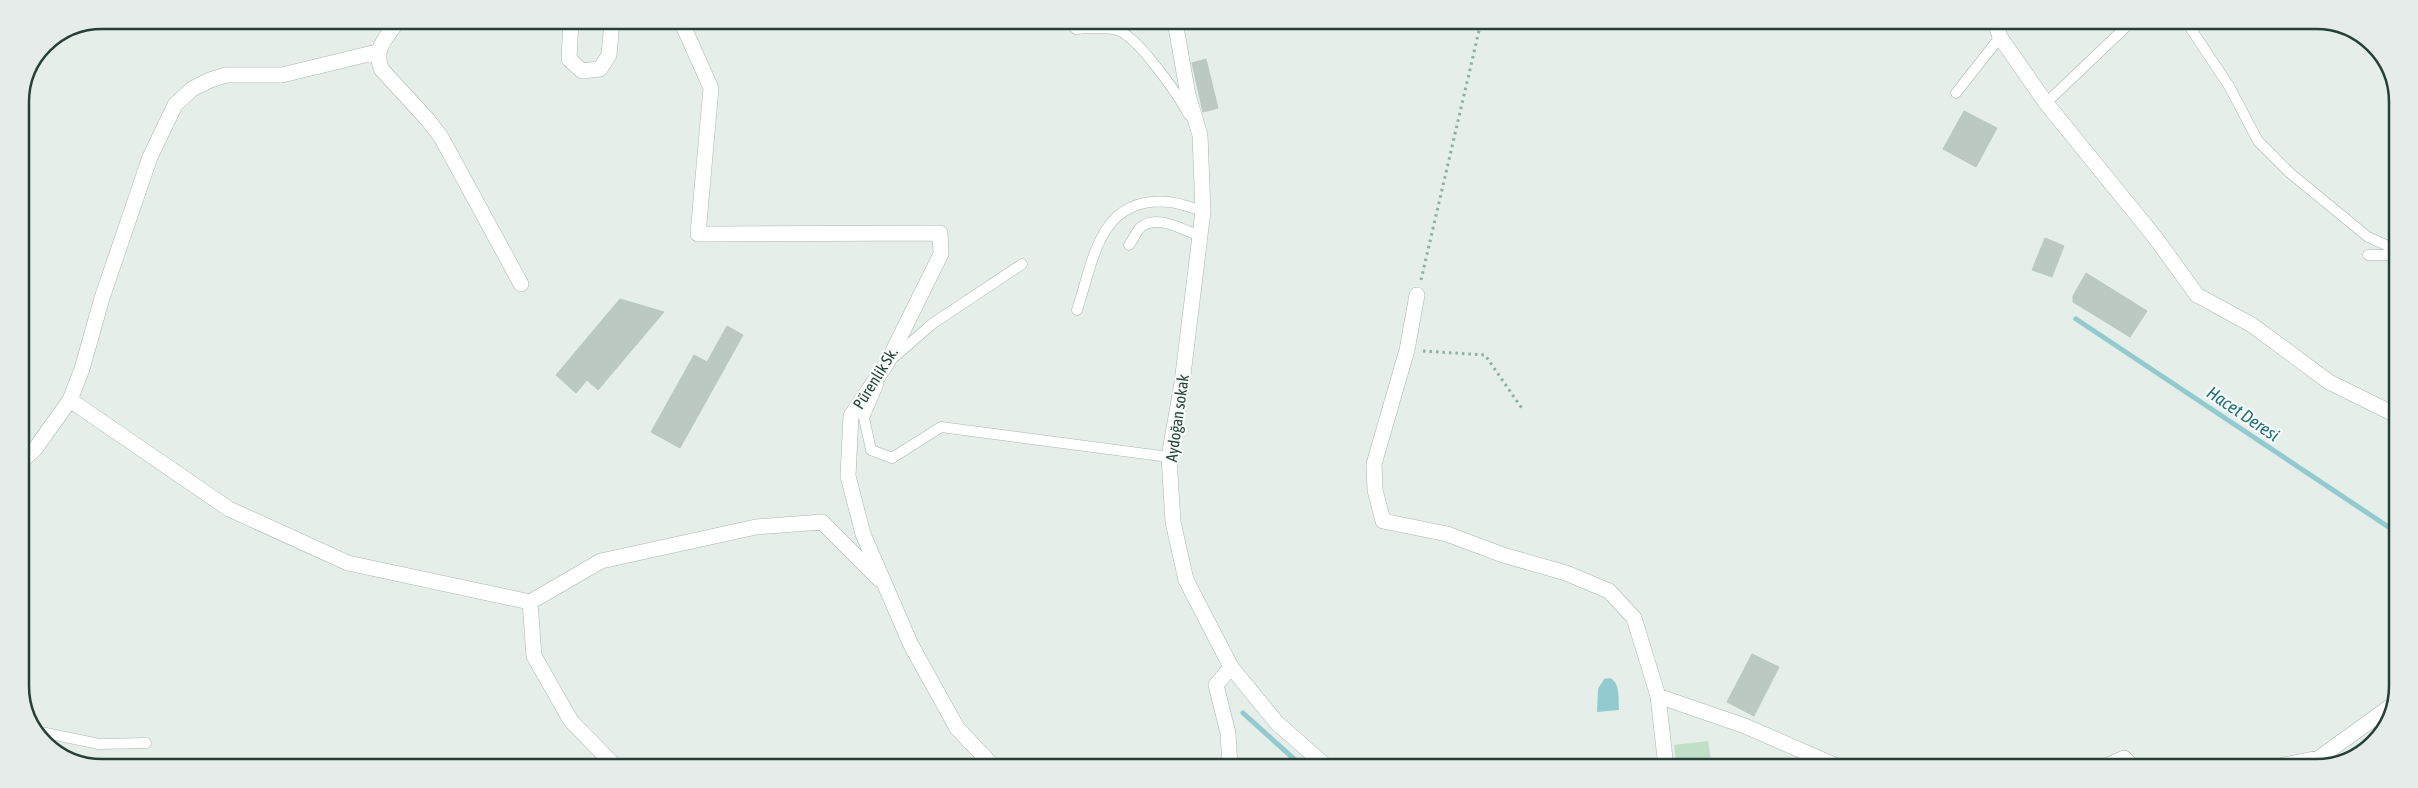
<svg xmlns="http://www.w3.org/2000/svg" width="2418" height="788" viewBox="0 0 2418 788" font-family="'Asap Condensed',sans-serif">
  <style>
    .green { fill: #c1dec7 }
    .water { fill: #92cacf }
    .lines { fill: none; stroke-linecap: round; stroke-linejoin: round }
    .stream { stroke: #92cacf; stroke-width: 5 }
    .building { fill: #bcc9c3; stroke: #b9c8c1 }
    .service-casing { stroke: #a9b6b1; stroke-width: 11 }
    .minor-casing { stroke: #a9b6b1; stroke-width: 16 }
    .path { stroke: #89b0a1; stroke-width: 3; stroke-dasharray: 2.5 4; stroke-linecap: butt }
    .service { stroke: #fff; stroke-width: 10 }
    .minor { stroke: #fff; stroke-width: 15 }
    .labels { text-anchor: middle; stroke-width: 4.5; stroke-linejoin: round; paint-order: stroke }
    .street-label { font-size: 16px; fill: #264037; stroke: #f7fbf9 }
    .water-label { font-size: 18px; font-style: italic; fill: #237179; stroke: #f7fbf9 }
    .rim { fill: none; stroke: #264037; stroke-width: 2.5 }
  </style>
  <rect width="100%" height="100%" fill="#e6eeea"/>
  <path class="green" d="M1708,741L1712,767H1677L1674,745Z"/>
  <path class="water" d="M1610,678C1621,683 1618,700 1619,710L1597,712L1598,689L1604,679Z"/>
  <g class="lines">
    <path class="stream" d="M2076,319L2396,532
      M1243,713L1303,767"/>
  </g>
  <path class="building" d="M1206,59L1218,108L1203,112L1192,63Z
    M1964,111L1997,128L1976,167L1943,149Z
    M2045,238L2064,246L2052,277L2032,270Z
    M2086,273L2147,311L2130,337L2073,302V296Z
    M620,299L664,312L598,390L587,380L576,393L556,375Z
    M727,326L743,335L680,448L651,432L694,355L707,362Z
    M1752,654L1779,667L1754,716L1727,702Z"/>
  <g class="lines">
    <defs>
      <path id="service" d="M1068,21L1076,29L1087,28
        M1086,21L1087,28C1096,29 1108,27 1117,30C1137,35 1179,96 1189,115
        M2187,23L2229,86L2258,141L2290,173L2368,237L2397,250
        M1956,93L2000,37
        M2046,103L2130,23
        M1129,245C1133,240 1136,232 1140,228C1156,213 1183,230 1200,236
        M2368,255H2397
        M1077,310C1094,259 1099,196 1169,202C1180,203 1192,208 1203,211
        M892,359L932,324L1022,264
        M878,385L864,418L871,450L892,458L941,427L1169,457
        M36,731L99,744L146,743"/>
      <path id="minor" d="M398,20C387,38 372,49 382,70L428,120L441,137L521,284
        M571,21L569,59L582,71L600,69L609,55L612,21
        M681,21L711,88L698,234L940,233L941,254L887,363L851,416L848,476L863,534L911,645L957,728L993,766
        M1175,21L1188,95L1200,135L1203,211L1182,383L1169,457L1173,522L1186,580L1231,667L1277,723L1327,767
        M1995,22L2000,37L2046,103L2154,236L2197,295L2252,325L2329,382L2396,415
        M1417,295L1407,350L1374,464L1375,490L1383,521L1447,534L1503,555L1566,573L1609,591L1634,618L1658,696L1666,767
        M70,400L229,509L348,563L530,602L601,561L756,527L822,522L879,579
        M20,462L35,449L70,400L82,369L102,298L150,157L175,105L192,89L210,80L226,75H282L377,52
        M530,602L534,656L571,721L615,766
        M1658,696L1745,726L1839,767
        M1230,767L1228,733L1216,685L1231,667
        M2102,768L2124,758L2134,768
        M2269,768L2319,758L2395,703"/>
    </defs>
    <use href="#service" class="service-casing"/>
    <use href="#minor" class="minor-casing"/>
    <path class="path" d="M1421,280L1481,22
      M1423,351L1485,355L1523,410"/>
    <use href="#service" class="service"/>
    <use href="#minor" class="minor"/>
  </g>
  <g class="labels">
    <g class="street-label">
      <text transform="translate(875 378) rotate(-58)" y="6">Pürenlik Sk.</text>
      <text transform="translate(1177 418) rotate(-82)" y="6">Aydoğan sokak</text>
    </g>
    <g class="water-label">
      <text transform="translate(2243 414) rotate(34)" y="6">Hacet Deresi</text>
    </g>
  </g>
  <path d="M0 0H2418V788H0ZM102 29H2316A73 73 0 0 1 2389 102V686A73 73 0 0 1 2316 759H102A73 73 0 0 1 29 686V102A73 73 0 0 1 102 29Z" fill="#e6ece9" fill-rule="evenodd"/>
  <path class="rim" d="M102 29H2316A73 73 0 0 1 2389 102V686A73 73 0 0 1 2316 759H102A73 73 0 0 1 29 686V102A73 73 0 0 1 102 29Z"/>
</svg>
